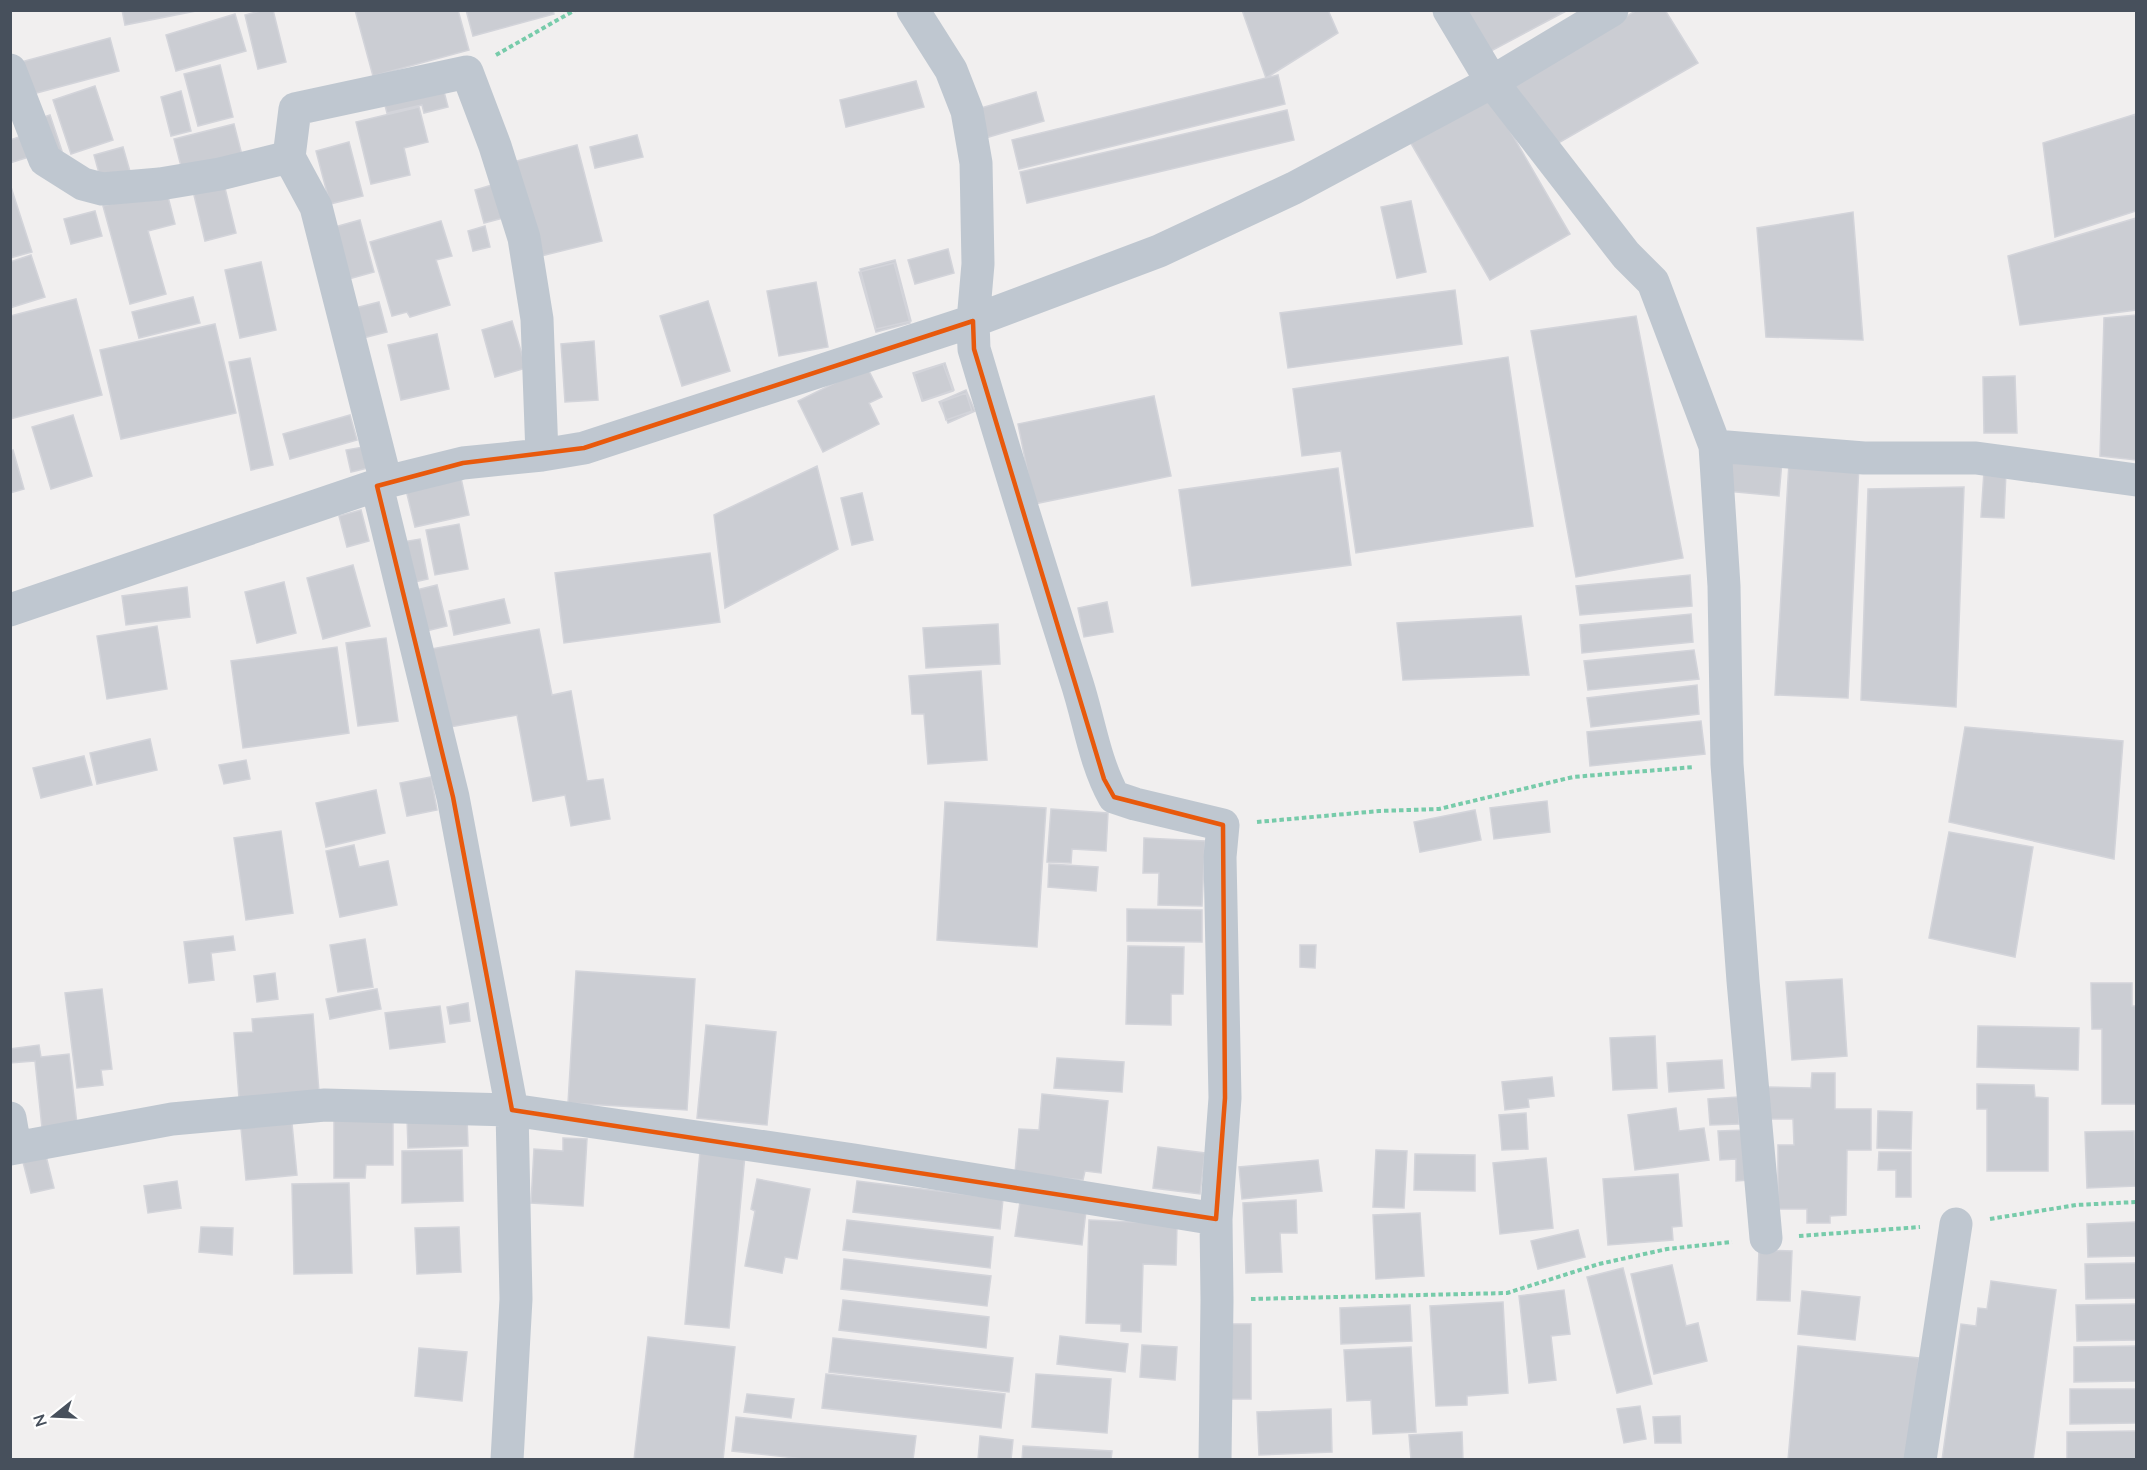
<svg xmlns="http://www.w3.org/2000/svg" width="2147" height="1470" viewBox="0 0 2147 1470" font-family="'Nunito Sans',sans-serif">
  <style>
    .building { fill: #cbcdd3; stroke: #d3d4da; stroke-width: 1.5 }
    .lines { fill: none; stroke-linecap: round; stroke-linejoin: round }
    .path { stroke: #77cbaa; stroke-width: 4; stroke-dasharray: 4.5 3; stroke-linecap: butt }
    .street { stroke: #bfc7d0; stroke-width: 33 }
    .marked { fill: none; stroke: #e8590c; stroke-width: 4.5; stroke-linejoin: round }
  </style>
  <rect width="100%" height="100%" fill="#f1efef"/>
  <path class="building" d="M122,10H201L125,25Z
    M264,10H273L286,62L258,69L245,15Z
    M355,10H458L469,50L373,76Z
    M466,10H553L554,14L473,36Z
    M1242,10H1328L1338,33L1266,78Z
    M1458,10H1568L1478,58Z
    M1637,10H1665L1698,63L1541,153L1505,89Z
    M235,14L246,51L176,71L166,35Z
    M110,38L119,71L29,95L21,62Z
    M220,65L233,117L198,126L184,74Z
    M1278,75L1285,104L1019,169L1012,140Z
    M441,80L448,107L424,113L422,105L387,113L382,94Z
    M916,81L924,107L846,127L840,100Z
    M95,86L113,140L71,154L53,100Z
    M181,91L191,131L171,136L161,97Z
    M1036,92L1044,121L982,139L974,110Z
    M1488,93L1570,234L1490,280L1409,140Z
    M419,107L428,142L404,148L410,175L371,184L356,122Z
    M1287,110L1294,140L1027,203L1020,172Z
    M2136,114V211L2055,237L2043,143Z
    M50,115L62,151L50,155L38,119Z
    M234,124L243,159L183,174L174,139Z
    M25,135L32,156L10,163V140Z
    M637,135L643,157L595,168L590,147Z
    M349,142L363,196L330,204L316,151Z
    M577,145L602,241L537,257L513,162Z
    M123,147L131,175L102,184L94,155Z
    M502,182L511,216L484,223L475,190Z
    M224,184L236,233L205,241L193,191Z
    M11,187L32,252L10,258V188Z
    M166,189L175,224L148,231L166,294L130,304L103,206Z
    M1411,201L1426,272L1397,278L1381,207Z
    M95,211L102,236L71,244L64,219Z
    M1853,212L1863,340L1766,337L1757,228Z
    M2136,218V310L2020,325L2008,256Z
    M360,220L374,272L345,280L331,228Z
    M441,221L452,256L436,260L450,305L410,317L407,312L392,316L370,242Z
    M485,226L490,247L473,251L468,231Z
    M948,249L954,273L915,284L908,260Z
    M31,255L45,297L10,308V262Z
    M895,260L911,321L876,329L860,269Z
    M261,262L276,330L240,338L225,270Z
    M894,263L910,323L876,332L859,272Z
    M816,282L828,347L779,356L767,291Z
    M1455,290L1462,344L1288,368L1280,313Z
    M193,297L200,323L139,338L132,312Z
    M76,299L102,395L10,419V316Z
    M708,301L730,371L682,386L660,316Z
    M379,302L387,332L359,339L351,309Z
    M2136,315V460L2100,456L2104,318Z
    M1636,316L1683,558L1576,577L1531,331Z
    M512,321L526,368L495,377L482,330Z
    M215,324L236,413L121,439L100,350Z
    M437,334L449,389L401,400L388,345Z
    M594,341L598,400L565,402L561,344Z
    M1508,357L1533,526L1356,553L1341,451L1302,456L1293,389Z
    M250,358L273,465L251,470L229,362Z
    M945,363L954,390L922,401L913,373Z
    M943,364L953,391L923,401L914,374Z
    M867,367L882,397L869,403L879,424L823,452L798,401Z
    M2015,376L2017,433H1984L1983,377Z
    M966,390L975,411L948,423L939,402Z
    M966,393L972,411L946,420L941,402Z
    M1154,396L1171,476L1034,504L1018,424Z
    M73,415L92,476L51,489L32,427Z
    M350,415L357,440L290,459L283,434Z
    M363,447L368,468L351,472L346,450Z
    M13,450L24,489L10,493V451Z
    M1729,457L1782,461L1779,496L1726,491Z
    M1789,463L1859,464L1848,698L1775,695Z
    M817,466L838,549L725,608L714,515Z
    M1338,468L1351,565L1192,586L1179,490Z
    M1984,471L2006,472L2004,518L1981,517Z
    M461,478L469,515L415,527L406,490Z
    M1964,487L1956,707L1861,700L1868,489Z
    M862,493L873,540L852,545L841,498Z
    M361,510L369,541L347,547L339,516Z
    M459,524L468,569L435,575L426,530Z
    M420,539L428,579L410,583L402,542Z
    M710,553L720,622L564,643L555,573Z
    M353,565L370,626L323,639L307,578Z
    M1690,575L1692,606L1580,615L1576,586Z
    M284,582L296,633L257,643L245,592Z
    M437,585L447,626L422,632L412,591Z
    M187,587L190,617L126,625L122,596Z
    M504,599L510,623L454,635L449,611Z
    M1107,602L1113,632L1084,637L1078,608Z
    M1691,614L1693,642L1582,653L1580,625Z
    M1521,616L1529,675L1403,680L1397,623Z
    M998,624L1000,664L926,668L923,628Z
    M157,626L167,689L107,699L97,636Z
    M539,629L552,695L571,691L587,781L603,779L610,819L571,826L565,795L533,801L517,715L445,728L431,649Z
    M386,638L398,721L358,726L346,643Z
    M337,647L349,733L243,748L231,661Z
    M1694,650L1699,679L1588,690L1584,661Z
    M981,671L987,760L928,764L924,714H912L909,676Z
    M1697,685L1699,714L1591,727L1587,698Z
    M1701,721L1705,754L1590,766L1587,732Z
    M1965,727L2123,741L2114,859L1949,822Z
    M150,739L157,770L97,784L90,753Z
    M84,756L92,785L41,798L33,768Z
    M246,760L250,779L224,784L219,765Z
    M431,777L437,810L407,816L400,783Z
    M376,790L385,833L326,847L316,803Z
    M1547,801L1550,832L1494,839L1490,808Z
    M945,802L1046,808L1037,947L937,940Z
    M1051,809L1108,813L1106,851L1072,849L1071,863L1047,862Z
    M1475,810L1481,840L1420,852L1414,822Z
    M281,831L293,913L246,920L234,838Z
    M1949,832L2033,847L2015,957L1929,938Z
    M1144,838L1205,841L1202,906L1158,905L1159,873H1143Z
    M354,845L359,867L388,861L397,905L340,917L326,851Z
    M1049,864L1098,867L1096,891L1048,887Z
    M1127,909L1202,910V942L1127,941Z
    M233,936L235,950L211,953L214,980L189,983L184,942Z
    M365,939L373,987L338,992L330,945Z
    M1300,945H1316L1315,968L1300,967Z
    M1128,946L1184,947L1183,994H1171V1025L1126,1024Z
    M576,971L695,979L687,1110L568,1103Z
    M275,973L278,999L257,1002L254,976Z
    M1842,979L1847,1056L1792,1060L1786,982Z
    M2091,983H2132V1006H2136V1104H2102V1029H2092Z
    M102,989L112,1069L101,1070L103,1085L77,1088L65,993Z
    M377,989L381,1009L330,1019L326,999Z
    M468,1003L470,1021L450,1024L447,1007Z
    M440,1006L445,1042L390,1049L385,1013Z
    M313,1014L319,1092L239,1098L234,1033L253,1032L252,1019Z
    M706,1025L776,1032L767,1125L697,1118Z
    M1978,1026L2079,1028L2078,1070L1977,1067Z
    M1655,1036L1657,1088L1613,1090L1610,1038Z
    M39,1045L41,1057L69,1054L77,1124L42,1128L35,1061L10,1063V1049Z
    M1057,1058L1124,1062L1122,1092L1054,1088Z
    M1722,1060L1724,1088L1669,1092L1667,1063Z
    M1812,1073H1835V1109H1871V1150H1847L1846,1215L1830,1216V1223H1807V1209H1778V1145H1794L1793,1119H1766V1087L1811,1088Z
    M1552,1077L1554,1096L1528,1099L1529,1107L1505,1110L1502,1082Z
    M1977,1084L2034,1085L2035,1097L2048,1098V1171H1987V1109H1977Z
    M1042,1094L1108,1101L1101,1173L1085,1171L1083,1180L1015,1173L1019,1129L1039,1130Z
    M1738,1097L1739,1124L1710,1125L1708,1099Z
    M1676,1108L1679,1131L1704,1128L1709,1160L1635,1170L1628,1115Z
    M1878,1111L1912,1112L1911,1149L1877,1148Z
    M334,1112H393V1165H366L365,1178H334Z
    M291,1113L297,1175L246,1180L240,1118Z
    M1526,1113L1528,1149L1502,1150L1499,1115Z
    M467,1116L468,1146L408,1148L407,1118Z
    M1747,1130L1749,1180L1736,1181V1159L1720,1160L1718,1131Z
    M2134,1131L2136,1186L2087,1188L2085,1132Z
    M563,1138L587,1139L583,1206L531,1203L534,1149L563,1151Z
    M1158,1147L1205,1153L1200,1194L1153,1188Z
    M462,1150L463,1201L402,1203V1151Z
    M1376,1150L1407,1151L1404,1208L1373,1207Z
    M700,1151L745,1155L729,1328L685,1324Z
    M1879,1152H1911V1197H1896V1170H1878Z
    M1415,1154L1475,1155V1191L1414,1190Z
    M46,1156L54,1188L31,1193L23,1162Z
    M1546,1158L1553,1228L1500,1234L1493,1163Z
    M1318,1160L1322,1191L1242,1199L1239,1167Z
    M1678,1174L1682,1226L1672,1227L1673,1240L1608,1245L1603,1179Z
    M757,1179L810,1189L797,1259L785,1257L782,1273L745,1266L755,1211L751,1209Z
    M177,1181L181,1208L148,1213L144,1186Z
    M857,1181L1003,1199L1000,1229L853,1212Z
    M349,1183L352,1273L294,1274L292,1184Z
    M1296,1200L1297,1233H1280L1282,1272L1246,1273L1243,1203Z
    M1020,1202L1086,1211L1082,1245L1015,1236Z
    M1420,1213L1424,1276L1376,1279L1373,1215Z
    M847,1220L993,1237L990,1268L843,1250Z
    M1089,1220L1177,1224L1176,1265L1143,1264L1141,1332L1121,1331V1324L1086,1323Z
    M2136,1222V1256L2088,1257L2087,1224Z
    M201,1227L233,1228L232,1255L199,1252Z
    M459,1227L461,1272L417,1274L415,1228Z
    M1578,1230L1585,1257L1538,1269L1531,1241Z
    M1759,1250L1792,1251L1790,1301L1757,1300Z
    M844,1259L991,1276L987,1306L841,1289Z
    M2136,1263V1298L2086,1299L2085,1264Z
    M1672,1265L1686,1326L1698,1323L1707,1361L1654,1374L1631,1274Z
    M1623,1268L1652,1384L1617,1393L1587,1277Z
    M1991,1281L2056,1290L2033,1460H1942L1961,1324L1976,1326L1978,1308L1987,1309Z
    M1564,1290L1570,1334L1551,1336L1556,1380L1529,1383L1519,1296Z
    M1802,1291L1860,1297L1855,1340L1798,1334Z
    M843,1300L989,1317L986,1348L839,1330Z
    M1503,1302L1508,1393L1467,1396V1405L1436,1406L1430,1306Z
    M2136,1304V1340L2077,1341L2076,1305Z
    M1410,1305L1412,1341L1341,1344L1340,1308Z
    M1228,1324H1251V1399H1229Z
    M1060,1336L1128,1344L1125,1372L1057,1364Z
    M648,1337L735,1347L723,1460H634Z
    M833,1338L1013,1358L1009,1392L829,1372Z
    M1142,1345L1177,1347L1175,1380L1140,1377Z
    M1798,1346L1919,1358L1910,1460H1788Z
    M2136,1346V1381L2074,1382V1347Z
    M1411,1347L1416,1432L1373,1434L1371,1400L1347,1401L1344,1350Z
    M419,1348L467,1352L462,1401L415,1396Z
    M826,1374L1005,1394L1001,1428L822,1408Z
    M1036,1374L1111,1379L1107,1433L1032,1427Z
    M2070,1389H2136V1423L2070,1424Z
    M747,1394L794,1399L791,1418L744,1412Z
    M1640,1406L1646,1439L1624,1443L1617,1409Z
    M1331,1409L1332,1452L1259,1455L1257,1412Z
    M1680,1416L1681,1443H1655L1653,1417Z
    M736,1417L916,1436L913,1460H813L732,1451Z
    M2136,1431V1460H2067V1432Z
    M1462,1432L1463,1460H1411L1409,1435Z
    M980,1436L1013,1440L1011,1460H978Z
    M1023,1446L1112,1451L1111,1460H1022Z"/>
  <g class="lines">
    <path class="path" d="M496,55L575,10
      M1257,822L1379,811L1439,809L1573,777L1694,767
      M1990,1219L2076,1205L2136,1202
      M1799,1236L1920,1227
      M1251,1299L1507,1293L1599,1264L1667,1249L1732,1242"/>
    <path class="street" d="M913,10L951,70L967,111L976,163L978,264L973,321L974,349C1007,460 1041,570 1076,680C1089,719 1094,761 1114,797L1135,804L1223,825L1220,857L1225,1098L1216,1219L1217,1300L1215,1460
      M1449,10L1492,82L1626,255L1653,282L1715,446L1724,586L1727,764L1743,981L1766,1238
      M10,70L45,160L83,184L102,189L160,184L220,174L289,157L295,109L467,72L495,146L524,238L537,319L542,455
      M289,157L316,207L386,482
      M1715,446L1864,458H1976L2136,480
      M377,486L453,797L512,1110L516,1299L507,1460
      M10,610L386,482L463,463L542,455L584,448L973,321L1159,251L1294,188L1492,82L1612,10
      M10,1118L15,1147
      M10,1149L172,1119L325,1105L512,1110L854,1160L1216,1219
      M1920,1460L1956,1224"/>
  </g>
  <path class="marked" d="M973,321L974,349L1104,779L1114,797L1223,825L1225,1098L1216,1219L512,1110L453,797L377,486L463,463L584,448Z"/>
  <rect width="2147" height="1470" fill="none" stroke="#47505c" stroke-width="24"/>
  <g transform="translate(54 1416) rotate(252)" stroke="#ffffff" stroke-width="4.5" paint-order="stroke">
  <path d="M0-4.5L10 22L0 15L-10 22Z" fill="#47505c"/>
  <text y="-9" font-size="16" font-weight="bold" text-anchor="middle" fill="#47505c">N</text>
  </g>
</svg>
